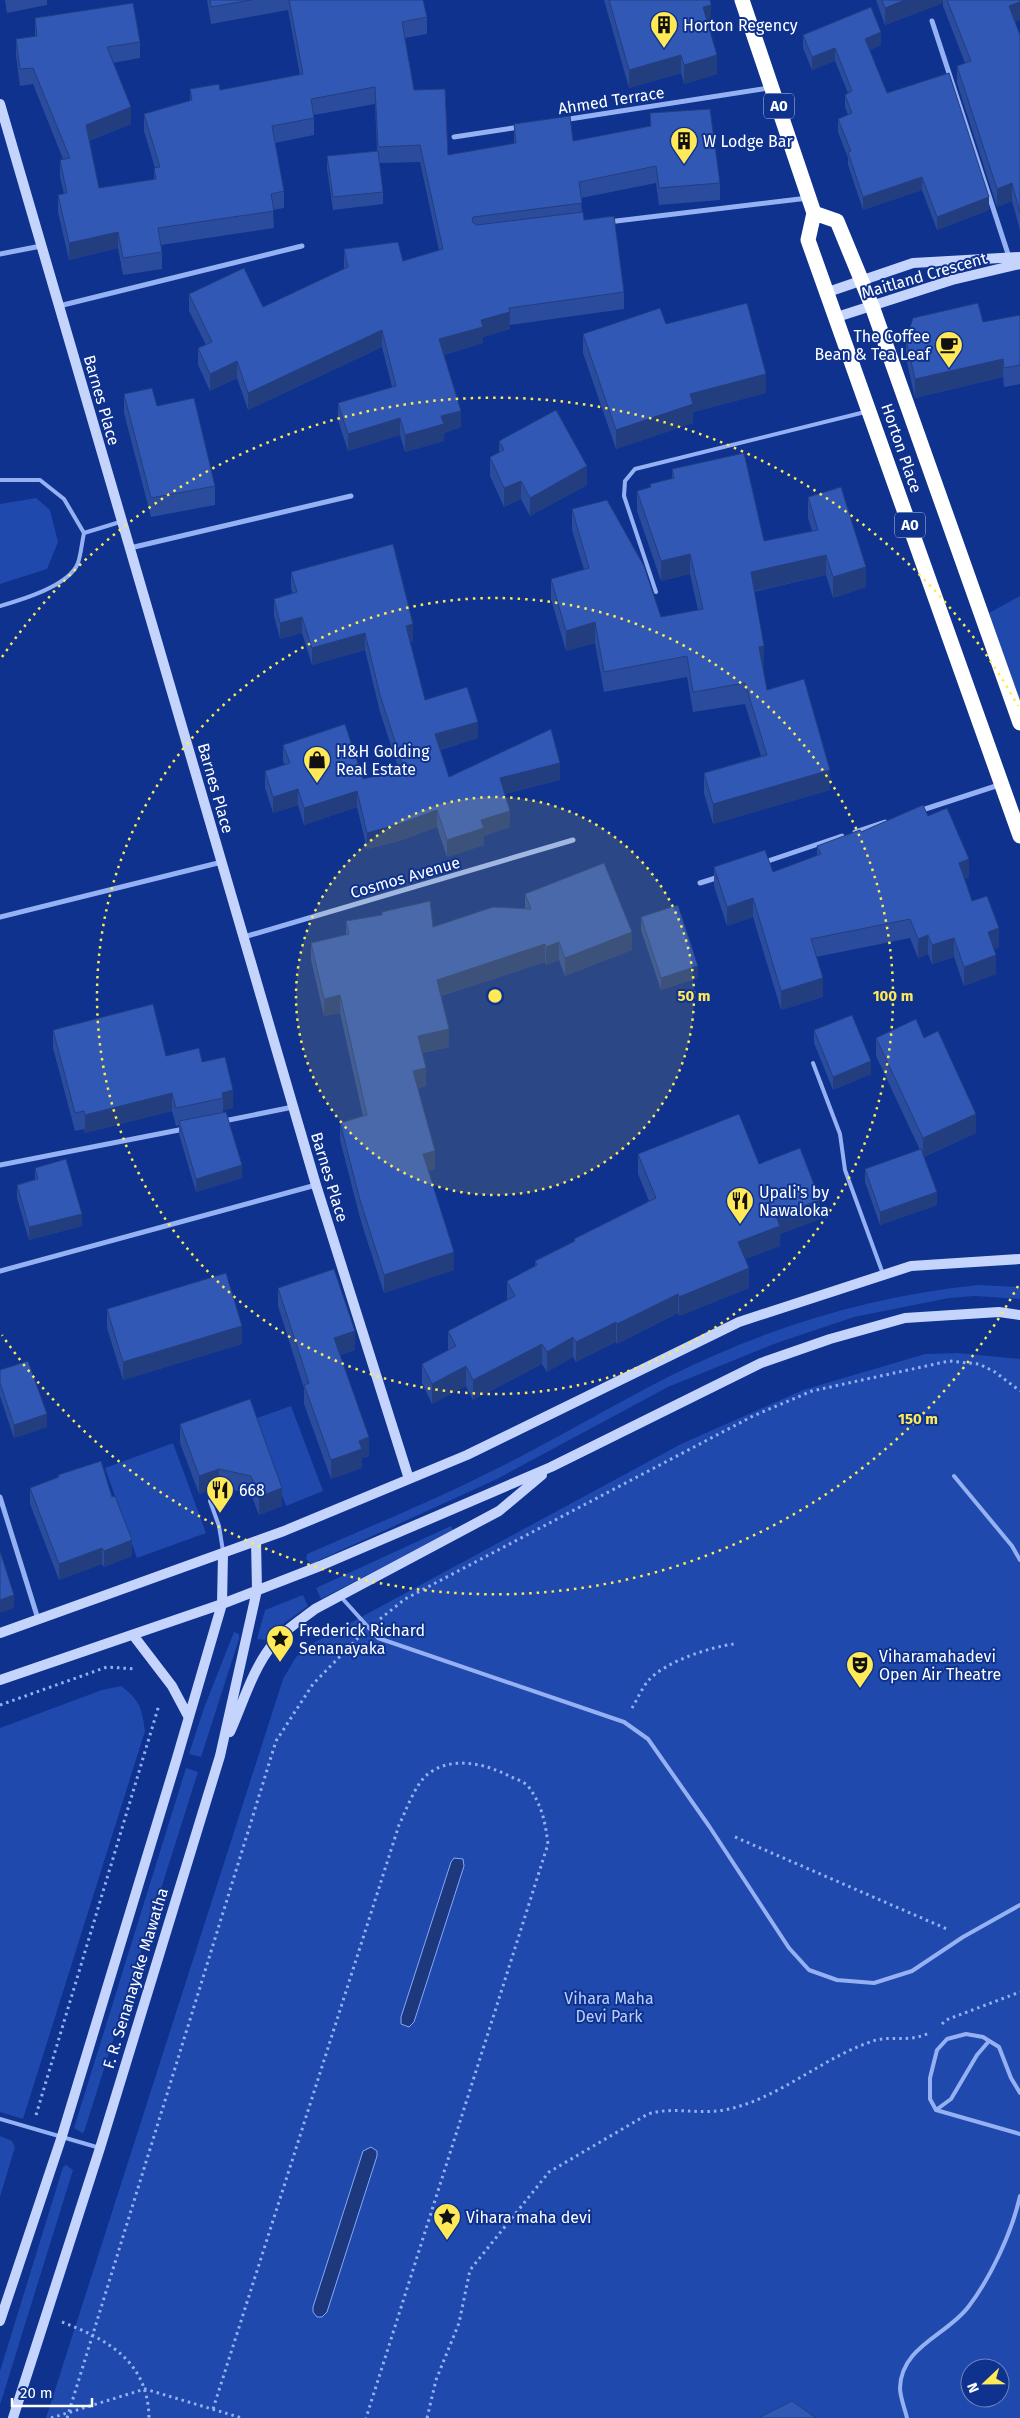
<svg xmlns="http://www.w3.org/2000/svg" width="1020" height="2418" viewBox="0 0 1020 2418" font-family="'Fira Sans',sans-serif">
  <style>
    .green { fill: #1f49ad; fill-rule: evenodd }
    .water { fill: #1d387d; stroke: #86a9f7 }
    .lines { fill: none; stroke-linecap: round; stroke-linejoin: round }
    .path { stroke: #95b1f3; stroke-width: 3; stroke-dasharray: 2.5 4; stroke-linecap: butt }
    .lane { stroke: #95b1f3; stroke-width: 4 }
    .street { stroke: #95b1f3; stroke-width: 5 }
    .secondary { stroke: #c4d4fd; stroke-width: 10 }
    .highway { stroke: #fff; stroke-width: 15 }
    .wall { fill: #2b4c9c }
    .shaded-wall { fill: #233e7f }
    .building { fill: #3258b5; stroke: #233e7f }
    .ring { fill: none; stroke: #ffe957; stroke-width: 2.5; stroke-dasharray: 2.5 5 }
    .labels { text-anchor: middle; stroke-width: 4; stroke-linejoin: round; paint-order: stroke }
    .shield { fill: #0e328d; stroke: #b7c2dd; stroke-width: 1 }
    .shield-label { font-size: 15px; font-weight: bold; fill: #fff }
    .poi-label { font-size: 16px; fill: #fff; stroke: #0e328d; text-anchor: start }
    .street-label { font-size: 16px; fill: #fff; stroke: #0e328d }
    .park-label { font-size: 16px; fill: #bcd0fe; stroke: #0e328d }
    .centre { fill: #ffe957; stroke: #0e328d; stroke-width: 2.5 }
    .ring-label { font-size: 15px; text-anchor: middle; font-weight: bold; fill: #ffe957; stroke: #0e328d; stroke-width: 4; stroke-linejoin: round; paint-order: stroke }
  </style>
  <rect width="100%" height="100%" fill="#0e328d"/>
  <path class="green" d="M36,498L50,510L58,542L47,569L0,584V504Z
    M1020,596V705L989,613Z
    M978,1285L1020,1287V1299L974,1296L949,1298L854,1317L774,1344L668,1387L497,1479L311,1564L306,1559L307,1554C368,1527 431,1502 490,1472C549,1443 606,1409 664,1379C762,1329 869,1296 978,1285Z
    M958,1353L1020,1359V2418H46L283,1679L296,1657L315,1642L681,1444L803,1390L925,1354ZM970,2368H1000V2398H970Z
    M291,1406L323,1491L286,1506L254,1419Z
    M173,1443L206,1533L137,1558L105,1468Z
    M451,1526L453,1530L321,1599L316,1588Z
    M303,1595L308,1606L272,1632L265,1640L257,1639L265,1610Z
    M234,1632L239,1634V1639L201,1757L189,1754L204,1708Z
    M121,1686C140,1700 142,1709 145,1731L23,2119L0,2112V1728L102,1690Z
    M186,1768L198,1772L84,2132L82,2133L74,2128Z
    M0,2136L12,2141L15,2147L0,2197Z
    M66,2165L73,2170L0,2405V2371L63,2167Z"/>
  <path class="water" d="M454,1858L463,1859L464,1866L414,2022L409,2027L401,2024V2017L451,1862Z
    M371,2147L377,2151V2156L327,2312L322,2317H317L313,2312V2307L363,2151Z"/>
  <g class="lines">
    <path class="path" d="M380,1619L405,1599L753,1416L812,1391L949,1361L979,1364L995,1372L1020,1391
      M0,1705L107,1667L136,1669
      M632,1708C637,1700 642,1688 648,1681C664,1662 710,1647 734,1644
      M735,1837L947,1929
      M942,2024L946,2020L1020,1992
      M36,2115L159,1705
      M62,2322C109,2340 148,2362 149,2418
      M213,2409L399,1825C406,1811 415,1784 428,1774C452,1755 487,1764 511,1777C517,1779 524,1782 528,1786C542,1805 545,1821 548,1844L366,2418
      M51,2418L145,2389L242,2418
      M67,2418L276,1741L313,1684L358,1638
      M427,2418L436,2380L459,2323L470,2270L549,2172L648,2114C674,2106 697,2115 724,2110C778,2100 821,2058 873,2041C890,2035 909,2043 929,2033"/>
    <path class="lane" d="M0,480H40L64,499L84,533C82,542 81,554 78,563C69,586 21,600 0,606
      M84,533L120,522
      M656,592L624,496L625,481L635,469L865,412
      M813,1063L840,1134L845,1170L883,1274
      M954,1476L1012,1546L1020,1560
      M210,1501L219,1526L223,1551
      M341,1597L378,1638L624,1722L648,1739L709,1826L789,1948L809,1970L837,1980L874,1983L912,1971L963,1937L1020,1905
      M1020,2093L1011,2078L999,2047L983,2037L966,2034L947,2039L937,2050L930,2078V2099L936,2110L1020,2134
      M936,2110L951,2099L977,2055L989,2041
      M0,2119L100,2148
      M907,2418C905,2409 900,2397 900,2388C901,2346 948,2335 969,2306C991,2277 1012,2232 1020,2196"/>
    <path class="street" d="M932,21L1009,257
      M563,120L769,88
      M454,137L520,127
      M608,222L808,198
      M0,254L41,246
      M59,306L302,246
      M130,548L351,496
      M919,811L999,785
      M855,832L885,822
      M765,862L842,836
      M700,883L719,877
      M0,917L222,862
      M244,937L573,840
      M224,1121L293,1107
      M0,1165L184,1129
      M0,1271L316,1185
      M0,1497L38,1619"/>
    <path class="secondary" d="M0,104L316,1185L409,1479
      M828,292L913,263L1020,257
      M837,317L952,280L1020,264
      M0,1633L284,1531L467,1455L739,1322L911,1266L1020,1259
      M133,1635L172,1686L188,1716
      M0,1680L222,1604L320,1566L551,1467L761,1363L830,1339L905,1318L999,1312L1020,1315
      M230,1732C243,1703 253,1668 273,1644C284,1630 301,1620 315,1609L499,1511L542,1475
      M0,2321L62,2136L177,1758L222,1604L223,1554
      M13,2418L100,2148L220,1756L257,1590L256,1541"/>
    <path class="highway" d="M742,0L814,213L808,240L1020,836
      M814,213L837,221L872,306L1020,723"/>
  </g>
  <path class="wall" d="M5,0H47V5L7,13Z
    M207,0H423L427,17V34L405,38L414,90L448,155L514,144V124L573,141L650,126V113L720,183V200L659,205L656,183L581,198L582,212L584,220L624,292V309L510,325V329L483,337V343L444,355L461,427L444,433V441L405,452L400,435L348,451L338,420V403L392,387L382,347L248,410L237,378L210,391L198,365V348L206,345L189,311V294L263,307L344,269V249L403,261L439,250L420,162L379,163L383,192V204L333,210L327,169V156L377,151L375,104L314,115V135L275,143L284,191V208L273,210L274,228L161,245L162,252V269L123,275L118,248L69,260L58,212V195L64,194L60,177V160L63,159L33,84L20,86L16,56V39L35,36V18L140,42V58L113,63L131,124L89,141L99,188L154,180V168H155L144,131V114L190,101V89L220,90L300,75L288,10L211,24Z
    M604,0H710L711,23L708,24L717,74L684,84L681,73L629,88Z
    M876,0H1020L1015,22L1020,35V230L1012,201L997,207L957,83V66L965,63L943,6V3L885,25Z
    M803,35L881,45L870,50L887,93L989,210L937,230L922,190L863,210L848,165V158L838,132V119L848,115L845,107V95L848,93L835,61L812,70L803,48Z
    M1020,315V384L1004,387L1003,377L915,398L906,358V339L983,322Z
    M666,324L766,393L693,412V423L616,449L583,353V334Z
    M124,394L157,406L215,486V505L151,517L124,413Z
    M499,441L587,485L530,516L521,499L504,507L490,476V457L499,453Z
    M672,469L764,541L812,531L808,518V497L866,587L833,598L826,575L754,592L764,666L763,667L767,690L830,790L713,824L704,793V773L761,756L745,704L693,712L687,677L604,692L595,643L566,651L551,599V579L584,570L572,530V509L661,617L698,610L690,574L661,581L637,511V491L650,487V484L672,479Z
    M291,572L413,641L410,642L425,700L478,738L440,750L449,777L560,780L505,794L510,827L484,836V845L447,857L437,827L399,841L367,849L357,807L304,825L298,805L273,813L265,788V771L285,765L283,761V745L363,779L399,770L380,712L365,650L312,665L302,633L280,639L274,616V599L293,594L291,589Z
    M928,816L969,877L965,879L972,901L999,947L994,949L996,974L964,986L954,957L932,964L928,954L918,958L910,938L816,957L823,997L781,1010L753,917L727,926L714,886V867L773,872L817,856V846L861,832Z
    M525,894L632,950L565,976L559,960L546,965L545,962L441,996L449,1047L422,1053L426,1086L418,1088L435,1169L428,1171L454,1270L384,1293L360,1218L340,1140V1123L363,1116L340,1013L324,1016L311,960V943L346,935V921L433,927L525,909Z
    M641,917L698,978L661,990L641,930Z
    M53,1030L166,1056L202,1062L233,1108L223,1110V1112L242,1178L196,1192L179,1134V1125L176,1126L172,1111L85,1133L84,1129L75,1131L53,1048Z
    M814,1030L871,1074L833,1090L814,1043Z
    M876,1038H924L976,1133L924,1157L937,1205L880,1225L865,1182V1169L920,1150L876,1056Z
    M638,1154L759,1164L820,1219L780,1234V1246L745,1259L749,1288L679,1316L678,1313L617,1344L616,1342L576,1362L573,1357L547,1372L542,1364L473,1400L466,1386L432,1404L422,1383V1364L448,1350V1331L507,1301V1281L535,1266V1261L574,1242V1239L649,1201L638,1174Z
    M35,1168L82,1226L29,1240L17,1198V1185L35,1179Z
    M278,1288L355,1350L340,1355L369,1456L362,1458V1468L331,1479L304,1404V1388L278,1306Z
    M107,1309L242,1344L123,1380L107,1328Z
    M0,1370L47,1427L14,1438L0,1396Z
    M250,1399L282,1506L259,1515L251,1494L219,1487L199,1494L180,1443V1424Z
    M58,1475L112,1497L132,1556L104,1567L102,1564L59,1580L30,1504V1488L58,1477Z"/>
  <path class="shaded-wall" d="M905,0H943V3L885,25V8Z
    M1020,2V20L1009,24V6Z
    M711,5V23L703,25V7Z
    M881,32V45L865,52V39Z
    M835,48V61L812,70V57Z
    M681,55V73L629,88V70Z
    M717,55V74L684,84V65Z
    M131,107V124L86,142V125Z
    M922,177V190L863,210V197Z
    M1012,183V201L997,207V189Z
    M989,197V210L937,230V217Z
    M118,232V248L69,260V243Z
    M510,312V329L483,337V343L439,356V339L481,320Z
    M382,330V347L248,410V393Z
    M1003,359V377L915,398V379Z
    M237,361V378L210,391V374Z
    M766,374V393L693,412V423L616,449V430L690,394Z
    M461,411V427L444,433V441L405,452V435L441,416Z
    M400,418V435L348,451V434Z
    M587,466V485L530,516V498Z
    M521,481V499L504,507V488Z
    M690,554V574L661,581V561Z
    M826,555V575L751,592V572Z
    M866,567V587L833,598V577Z
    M302,617V633L280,639V623Z
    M595,622V643L566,651V631Z
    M413,624V641L406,643V626Z
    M365,633V650L312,665V648Z
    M764,646V666L759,667V647Z
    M478,722V738L435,751V734Z
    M560,763V780L500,795V778Z
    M830,770V790L713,824V804Z
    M298,789V805L273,813V797Z
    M357,791V807L304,825V808Z
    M437,810V827L399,841L367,849V833Z
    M510,811V827L484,836V845L447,857V840L481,820Z
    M969,859V877L959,882V863Z
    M753,898V917L727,926V907Z
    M999,928V947L988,951V932Z
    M632,932V950L565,976V958Z
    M928,935V954L918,958V939Z
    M954,938V957L932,964V945Z
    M559,942V960L546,965V947Z
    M545,944V962L437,997V980Z
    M996,955V974L964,986V967Z
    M698,966V978L661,990V978Z
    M823,978V997L781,1010V991Z
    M340,995V1013L324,1016V999Z
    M449,1029V1047L418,1053V1036Z
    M871,1061V1074L833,1090V1077Z
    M426,1068V1086L413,1089V1071Z
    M233,1090V1108L223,1110V1098L222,1093Z
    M172,1093V1111L85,1133V1115Z
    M976,1114V1133L923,1157V1138Z
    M435,1151V1169L423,1172V1154Z
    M242,1165V1178L196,1192V1179Z
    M937,1192V1205L880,1225V1212Z
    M820,1200V1219L780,1234V1246L738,1262V1242L776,1216Z
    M82,1214V1226L29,1240V1227Z
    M454,1252V1270L384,1293V1275Z
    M749,1268V1288L679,1316V1297Z
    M678,1294V1313L617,1344V1324Z
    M616,1322V1342L576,1362V1342Z
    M242,1326V1344L123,1380V1362Z
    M355,1331V1350L334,1357V1338Z
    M573,1337V1357L547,1372V1352Z
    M542,1344V1364L473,1400V1380Z
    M466,1366V1386L432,1404V1384Z
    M47,1414V1427L14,1438V1425Z
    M369,1437V1456L362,1458V1468L331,1479V1460L359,1441Z
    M219,1469V1487L199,1494V1476Z
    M282,1488V1506L259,1515V1497Z
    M132,1540V1556L104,1567V1551Z
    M102,1548V1564L59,1580V1564Z
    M14,1595V1608L0,1613V1600Z"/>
  <path class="building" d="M210,0H251L211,7Z
    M289,0H423L427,17L402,22L414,90L445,89L448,155L516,143L514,124L570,116L573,141L651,126L650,113L710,109L720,183L659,188L656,166L579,182L582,203L473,217L472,222L477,225L583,212L584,220L614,216L624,292L509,308L510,312L481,320L483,327L439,339L461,411L441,416L444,424L405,435L400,418L348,434L338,403L396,386L382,330L248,393L237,361L210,374L198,348L212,342L189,294L244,268L263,307L348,267L344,249L398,242L403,261L443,249L420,145L378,147L375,87L311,99L314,118L272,126L284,191L271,194L274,211L158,228L162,252L123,258L118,232L69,243L58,195L67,193L60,160L70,158L33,68L20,69L16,39L37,36L35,18L133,3L140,42L107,47L131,107L86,125L99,188L156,179L154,168L160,167L144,114L192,100L190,89L219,84L220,90L303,74Z
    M609,0H710L711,5L703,7L717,55L684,65L681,55L629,70Z
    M882,0H905L885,8Z
    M947,0H1020V2L1009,6L1020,35V213L1012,183L997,189L957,66L971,61Z
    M871,7L881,32L865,39L887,93L949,73L989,197L937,217L922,177L863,197L848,152L851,151L838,119L852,113L845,95L852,91L835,48L812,57L803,35Z
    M378,151L383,192L333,197L327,156Z
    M747,303L766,374L690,394L693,404L616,430L583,334L660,308L666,324Z
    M978,303L983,322L1020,315V365L1004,368L1003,359L915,379L906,339L913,318Z
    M152,388L157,406L194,398L215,486L151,498L124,394Z
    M556,410L587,466L530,498L521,481L504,488L490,457L504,450L499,441Z
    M744,453L764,541L818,530L808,497L841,487L866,567L833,577L826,555L751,572L764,646L759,647L767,690L804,679L830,770L713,804L704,773L767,755L745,683L693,692L687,656L604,672L595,622L566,631L551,579L589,568L572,509L607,500L644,566L661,617L703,609L690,554L661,561L637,491L651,487L650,484L674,478L672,469Z
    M393,544L413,624L406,626L425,700L467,687L478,722L435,734L449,777L551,729L560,763L500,778L510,811L481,820L484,828L447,840L437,810L399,824L367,833L357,791L304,808L298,789L273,797L265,771L290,763L283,745L345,724L363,779L404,769L380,695L365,633L312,648L302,617L280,623L274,599L297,592L291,572Z
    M923,805L928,816L947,808L969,859L959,863L972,901L987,896L999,928L988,932L996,955L964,967L954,938L932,945L928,935L918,939L910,919L811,939L823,978L781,991L753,898L727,907L714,867L765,850L773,872L821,854L817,846L860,830L861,832Z
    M604,863L632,932L565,958L559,942L546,947L545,944L437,980L449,1029L418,1036L426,1068L413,1071L435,1151L423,1154L454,1252L384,1275L360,1200L340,1123L367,1115L340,995L324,999L311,943L349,934L346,921L382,915V912L430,901L433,927L493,907L531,909L525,894Z
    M678,905L698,966L661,978L641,917Z
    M153,1004L166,1056L199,1048L202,1062L225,1057L233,1090L222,1093L223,1098L176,1108L172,1093L85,1115L84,1111L75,1113L53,1030Z
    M852,1015L871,1061L833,1077L814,1030Z
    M916,1019L924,1038L938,1031L976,1114L923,1138L876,1038Z
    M226,1112L242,1165L196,1179L179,1121Z
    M739,1114L759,1164L800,1148L820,1200L776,1216L780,1226L738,1242L749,1268L679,1297L678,1294L617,1324L616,1322L576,1342L573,1337L547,1352L542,1344L473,1380L466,1366L432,1384L422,1364L456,1346L448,1331L515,1296L507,1281L537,1265L535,1261L575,1241L574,1239L656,1198L638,1154Z
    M921,1149L937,1192L880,1212L865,1169Z
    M66,1159L82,1214L29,1227L17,1185L38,1179L35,1168Z
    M334,1269L355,1331L334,1338L369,1437L359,1441L362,1449L331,1460L304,1385L309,1383L278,1288Z
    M226,1273L242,1326L123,1362L107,1309Z
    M28,1361L47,1414L14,1425L0,1383V1370Z
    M250,1399L282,1488L259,1497L251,1476L219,1469L199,1476L180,1424Z
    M101,1461L112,1497L115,1496L132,1540L104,1551L102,1548L59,1564L30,1488L59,1477L58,1475Z
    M0,1551L14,1595L0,1600Z
    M792,2401L816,2418H760V2417Z"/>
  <circle cx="495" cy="996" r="199" fill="#ffe957" fill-opacity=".12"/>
  <g class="ring">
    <circle cx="495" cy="996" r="199"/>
    <circle cx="495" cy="996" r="398"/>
    <path d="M1018 1286A598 598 0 0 1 2 1335M2 657A598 598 0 0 1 1018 706"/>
  </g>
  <defs>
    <symbol id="building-pin" viewBox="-11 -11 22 30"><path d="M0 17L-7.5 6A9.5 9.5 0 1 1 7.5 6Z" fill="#ffe957" stroke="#0e328d"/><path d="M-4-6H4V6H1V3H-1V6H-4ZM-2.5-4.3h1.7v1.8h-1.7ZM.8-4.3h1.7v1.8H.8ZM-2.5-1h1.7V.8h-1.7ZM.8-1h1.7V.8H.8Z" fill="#111"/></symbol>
    <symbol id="cafe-pin" viewBox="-11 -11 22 30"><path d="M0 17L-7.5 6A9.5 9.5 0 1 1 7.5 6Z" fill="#ffe957" stroke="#0e328d"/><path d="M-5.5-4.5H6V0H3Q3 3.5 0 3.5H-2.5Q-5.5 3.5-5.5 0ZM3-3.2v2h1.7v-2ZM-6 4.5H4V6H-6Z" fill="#111"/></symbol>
    <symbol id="shop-pin" viewBox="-11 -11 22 30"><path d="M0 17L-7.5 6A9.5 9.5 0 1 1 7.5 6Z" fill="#ffe957" stroke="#0e328d"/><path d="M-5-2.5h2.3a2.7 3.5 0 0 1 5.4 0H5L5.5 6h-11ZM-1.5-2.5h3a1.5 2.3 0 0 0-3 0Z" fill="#111"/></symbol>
    <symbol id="restaurant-pin" viewBox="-11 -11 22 30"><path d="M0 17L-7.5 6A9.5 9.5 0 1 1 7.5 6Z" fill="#ffe957" stroke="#0e328d"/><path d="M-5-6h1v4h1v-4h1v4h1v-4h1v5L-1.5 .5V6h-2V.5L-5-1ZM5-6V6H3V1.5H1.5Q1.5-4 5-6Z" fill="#111"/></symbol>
    <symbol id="sight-pin" viewBox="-11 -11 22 30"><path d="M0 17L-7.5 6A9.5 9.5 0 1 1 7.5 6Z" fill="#ffe957" stroke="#0e328d"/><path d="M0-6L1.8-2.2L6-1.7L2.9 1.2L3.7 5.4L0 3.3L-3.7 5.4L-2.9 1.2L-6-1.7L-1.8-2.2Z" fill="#111"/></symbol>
    <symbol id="theatre-pin" viewBox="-11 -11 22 30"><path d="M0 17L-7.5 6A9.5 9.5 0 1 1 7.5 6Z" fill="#ffe957" stroke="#0e328d"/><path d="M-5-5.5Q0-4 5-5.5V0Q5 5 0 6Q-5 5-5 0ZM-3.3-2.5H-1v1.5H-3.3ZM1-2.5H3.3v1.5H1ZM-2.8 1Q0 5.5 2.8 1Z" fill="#111"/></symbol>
  </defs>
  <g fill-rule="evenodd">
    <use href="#building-pin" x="648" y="9" width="32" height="43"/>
    <use href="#building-pin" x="668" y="125" width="32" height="43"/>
    <use href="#cafe-pin" x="933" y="329" width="32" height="43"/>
    <use href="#shop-pin" x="301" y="744" width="32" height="43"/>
    <use href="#restaurant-pin" x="724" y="1185" width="32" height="43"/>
    <use href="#restaurant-pin" x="204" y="1474" width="32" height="43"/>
    <use href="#sight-pin" x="264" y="1623" width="32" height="43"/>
    <use href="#theatre-pin" x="844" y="1649" width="32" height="43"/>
    <use href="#sight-pin" x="431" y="2201" width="32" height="43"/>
  </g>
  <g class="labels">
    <g class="shield">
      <rect x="764" y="93.5" width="30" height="25" rx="4"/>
      <rect x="895" y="512.5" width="30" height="25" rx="4"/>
    </g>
    <g class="shield-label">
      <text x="779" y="111">A0</text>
      <text x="910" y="530">A0</text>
    </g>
    <g class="poi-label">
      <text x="683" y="31">Horton Regency</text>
      <text x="703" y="147">W Lodge Bar</text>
      <text x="930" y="342" text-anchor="end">The Coffee<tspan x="930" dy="18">Bean &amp; Tea Leaf</tspan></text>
      <text x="336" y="757">H&amp;H Golding<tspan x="336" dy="18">Real Estate</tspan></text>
      <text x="759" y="1198">Upali's by<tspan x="759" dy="18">Nawaloka</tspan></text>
      <text x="239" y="1496">668</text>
      <text x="299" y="1636">Frederick Richard<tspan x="299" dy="18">Senanayaka</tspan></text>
      <text x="879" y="1662">Viharamahadevi<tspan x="879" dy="18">Open Air Theatre</tspan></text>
      <text x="466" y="2223">Vihara maha devi</text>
    </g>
    <g class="street-label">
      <text transform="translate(611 100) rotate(-9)" y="6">Ahmed Terrace</text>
      <text transform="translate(924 275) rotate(-16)" y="6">Maitland Crescent</text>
      <text transform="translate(102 400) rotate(74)" y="6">Barnes Place</text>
      <text transform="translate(902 448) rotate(71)" y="6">Horton Place</text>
      <text transform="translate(216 788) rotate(74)" y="6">Barnes Place</text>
      <text transform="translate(405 877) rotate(-16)" y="6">Cosmos Avenue</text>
      <text transform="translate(330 1177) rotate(73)" y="6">Barnes Place</text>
      <text transform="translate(135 1978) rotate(-73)" y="6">F. R. Senanayake Mawatha</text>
    </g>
    <g class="park-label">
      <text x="609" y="2004">Vihara Maha<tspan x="609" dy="18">Devi Park</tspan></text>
    </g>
  </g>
  <circle cx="495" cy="996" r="8" class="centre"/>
  <g class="ring-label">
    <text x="694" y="1001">50 m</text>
    <text x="893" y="1001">100 m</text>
    <text x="918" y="1424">150 m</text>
  </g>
  <g transform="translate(985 2383) rotate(248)"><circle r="24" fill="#0e328d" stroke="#6e84bb"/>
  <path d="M0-4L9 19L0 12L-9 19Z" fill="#ffe957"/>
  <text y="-8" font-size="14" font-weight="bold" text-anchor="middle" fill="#ffffff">N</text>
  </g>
  <path d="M12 2398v8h80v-8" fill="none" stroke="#ffffff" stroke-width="2.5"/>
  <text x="20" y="2398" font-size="15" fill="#ffffff" stroke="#0e328d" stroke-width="4" paint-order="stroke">20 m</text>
</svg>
